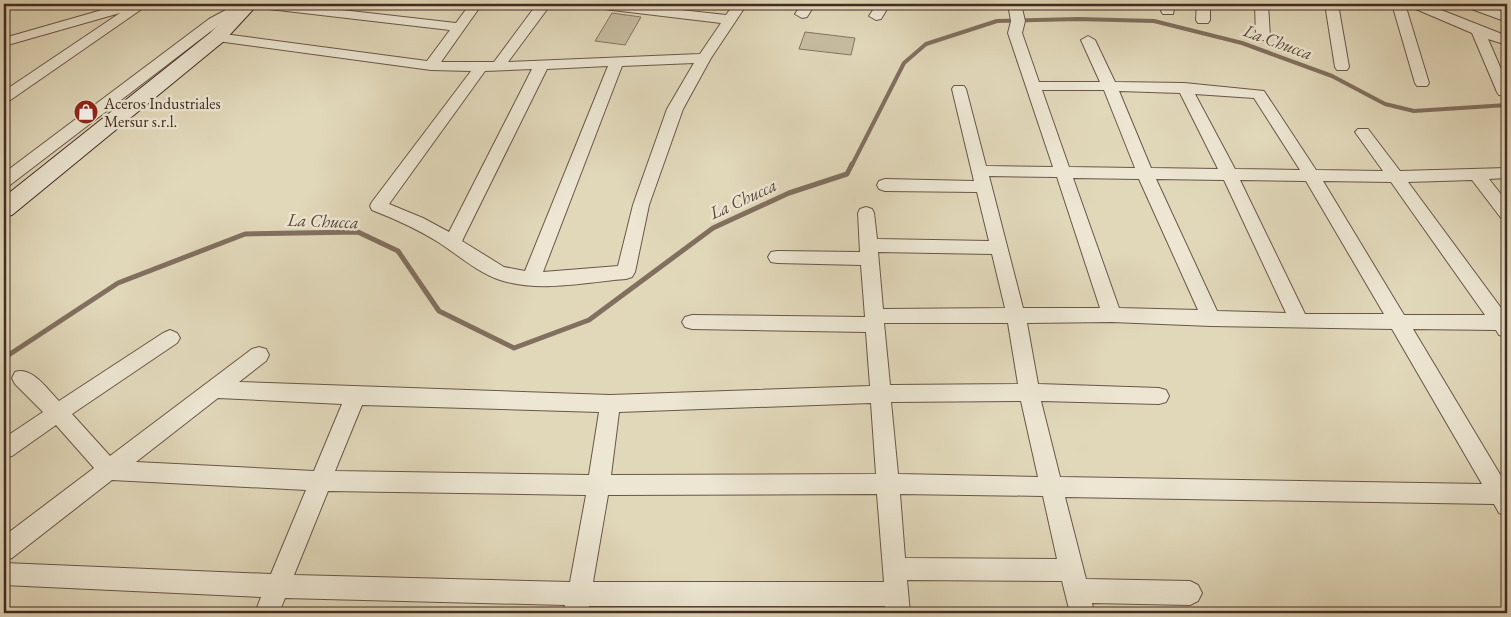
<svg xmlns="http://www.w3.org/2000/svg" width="1511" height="617" viewBox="0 0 1511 617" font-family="'EB Garamond',serif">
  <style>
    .green { fill: #c6bba0; stroke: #847362 }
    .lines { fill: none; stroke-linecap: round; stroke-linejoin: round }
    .stream-far1 { stroke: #816f5f; stroke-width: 4 }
    .stream { stroke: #816f5f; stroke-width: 5 }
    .street-casing { stroke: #6a5649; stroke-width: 2 }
    .secondary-casing { stroke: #432b23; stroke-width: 2 }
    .street { fill: #ece6d2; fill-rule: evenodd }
    .secondary { fill: #ece6d2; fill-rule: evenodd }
    .labels { text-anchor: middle; stroke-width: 5; stroke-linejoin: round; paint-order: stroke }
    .poi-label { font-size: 16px; fill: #432b23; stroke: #ece6d2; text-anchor: start }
    .water-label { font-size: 18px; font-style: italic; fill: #5d483c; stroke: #ece6d2 }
  </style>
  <rect width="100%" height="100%" fill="#e1d8ba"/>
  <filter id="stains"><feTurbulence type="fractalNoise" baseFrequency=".004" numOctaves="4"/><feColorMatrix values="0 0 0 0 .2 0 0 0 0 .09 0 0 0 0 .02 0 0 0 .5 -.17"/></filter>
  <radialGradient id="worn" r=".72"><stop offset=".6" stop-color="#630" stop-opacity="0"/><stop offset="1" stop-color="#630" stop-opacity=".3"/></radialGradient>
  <path class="green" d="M612,13L641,17L625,45L595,41Z
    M805,32L855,38L851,55L799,49Z"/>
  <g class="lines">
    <path class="stream-far1" d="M852,165L904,63L926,44L997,21L1078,19L1154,21L1242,43L1332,76L1385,104L1414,111L1507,105"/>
    <path class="stream" d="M4,358L118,283L245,234L358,232L398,251L439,311L514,348L589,320L713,228L789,193L847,174L852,164"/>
    <defs>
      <path id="street" d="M123,4H149L9,101L4,102V91L120,13L4,46V38Z
        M237,4H289L456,23L470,4H482L441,62H494L537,4H551L508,62L700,54L721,23L596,8L589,4H627L726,15L734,4H747L711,58L683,109L649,205L635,272L632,277L626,279C586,282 539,293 500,280C477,272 458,255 438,242C417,229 395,219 372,210L370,206L372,202L471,71L431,70L217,41L210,37L217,33L427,61L450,30L252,7L234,15L219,25L10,185L4,186V173L209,19ZM694,63L667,109L633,205L618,266L543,272L622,66ZM608,66L525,271L504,267L462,241L547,69ZM532,69L449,232L423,218L389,204L485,71Z
        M802,4H815L807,17L802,18L795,14Z
        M877,4H890L881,19L876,20L869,16Z
        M1008,4H1021L1025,21L1022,33L1039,82H1100L1081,40L1088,36L1095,40L1115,82L1184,83L1264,91L1316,170L1383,171L1355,132L1358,129H1368L1400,171L1507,168V178L1489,179L1507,202V220L1501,218L1472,180L1408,182L1507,316L1506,337L1499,335L1496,330L1413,329L1507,486V516L1499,513L1494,504L1065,497L1086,579L1190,581L1198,585L1202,593L1198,601L1190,605L1092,603L1094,613H1070L1062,581L907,580L910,613H886L885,606H589L588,613H564L565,605L285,598L279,613H255L261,597L4,585V563L271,574L306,490L112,480L12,558L4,561V536L94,468L56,425L12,456L4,458V438L43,412L15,384L12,378L15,372C32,366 48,390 59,401L163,333L170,330L177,333L180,338L177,343L72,414L110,456L252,349L259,347L266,349L269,355L266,361L239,382L610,395L870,386L866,332L692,329L685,327L682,322L685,317L692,315L865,317L861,265L777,263L771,262L768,257L771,252L777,251L860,252L858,213L860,209L866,207L872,209L874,213L877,239L989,241L977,192L885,191L879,189L877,185L879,181L885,179L974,181L952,89L954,86H964L966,89L986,166L1053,167L1008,33L1011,21ZM1042,90H1104L1135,168L1069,167ZM1119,91L1180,93L1218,169L1151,168ZM1195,94L1254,98L1300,170L1235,169ZM989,176L1057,177L1100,308H1023ZM1073,178L1139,179L1198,310L1119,308ZM1156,179L1224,180L1286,313L1217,311ZM1240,180L1306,181L1384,314H1305ZM1323,181L1391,182L1485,315H1404ZM878,252L992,254L1005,308L883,309ZM1112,322L1211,326L1392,329L1482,484L1060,477L1041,401L1159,404L1166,402L1169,396L1166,390L1159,388L1038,384L1027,323ZM884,323H1008L1018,384L890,385ZM218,398L342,404L314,471L136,462ZM1021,401L1038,477L898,474L891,402ZM871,403L876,474L611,475L619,412ZM362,405L599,412L589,475L335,471ZM328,491L586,495L570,582L294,575ZM877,494L884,582H593L608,495ZM900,494L1043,496L1057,559L905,558Z
        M1163,4H1175L1173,14H1163L1161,11Z
        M1197,4H1210V20L1208,23H1198L1196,20Z
        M1255,4H1268L1270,37L1268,40H1258L1256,37Z
        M1325,4H1338L1349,67L1347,70H1337L1335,67Z
        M1392,4H1405L1429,83L1427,86H1417L1415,83Z
        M1410,4H1426L1507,36V45L1488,39L1507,83V96L1499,95L1497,92L1472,33L1411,7Z
        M1464,4H1482L1507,13V22L1466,7Z"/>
      <path id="secondary" d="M239,4H258L224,41L12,215L4,217V197L210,33Z"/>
    </defs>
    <use href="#street" class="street-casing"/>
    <use href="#secondary" class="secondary-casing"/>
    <use href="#street" class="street"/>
    <use href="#secondary" class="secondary"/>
  </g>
  <defs>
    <symbol id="shop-disc" viewBox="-11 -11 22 22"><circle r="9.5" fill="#8f2418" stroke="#ece6d2"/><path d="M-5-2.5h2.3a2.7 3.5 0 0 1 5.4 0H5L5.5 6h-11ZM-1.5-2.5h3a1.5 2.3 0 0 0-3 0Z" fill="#fff"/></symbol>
  </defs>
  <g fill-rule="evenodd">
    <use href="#shop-disc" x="72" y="98" width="28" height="28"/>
  </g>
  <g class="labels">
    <g class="poi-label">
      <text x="104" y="109">Aceros Industriales<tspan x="104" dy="18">Mersur s.r.l.</tspan></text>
    </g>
    <g class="water-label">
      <text transform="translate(1278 42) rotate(20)" y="6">La Chucca</text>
      <text transform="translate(743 199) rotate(-25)" y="6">La Chucca</text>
      <text transform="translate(323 221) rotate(2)" y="6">La Chucca</text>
    </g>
  </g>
  <rect width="1511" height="617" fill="none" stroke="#e1d8ba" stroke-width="20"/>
  <rect x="5" y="5" width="1501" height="607" fill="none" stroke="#432b23" stroke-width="2.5"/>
  <rect x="10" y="10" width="1491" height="597" fill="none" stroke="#432b23"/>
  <rect width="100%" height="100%" filter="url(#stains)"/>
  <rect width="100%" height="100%" fill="url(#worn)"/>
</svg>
